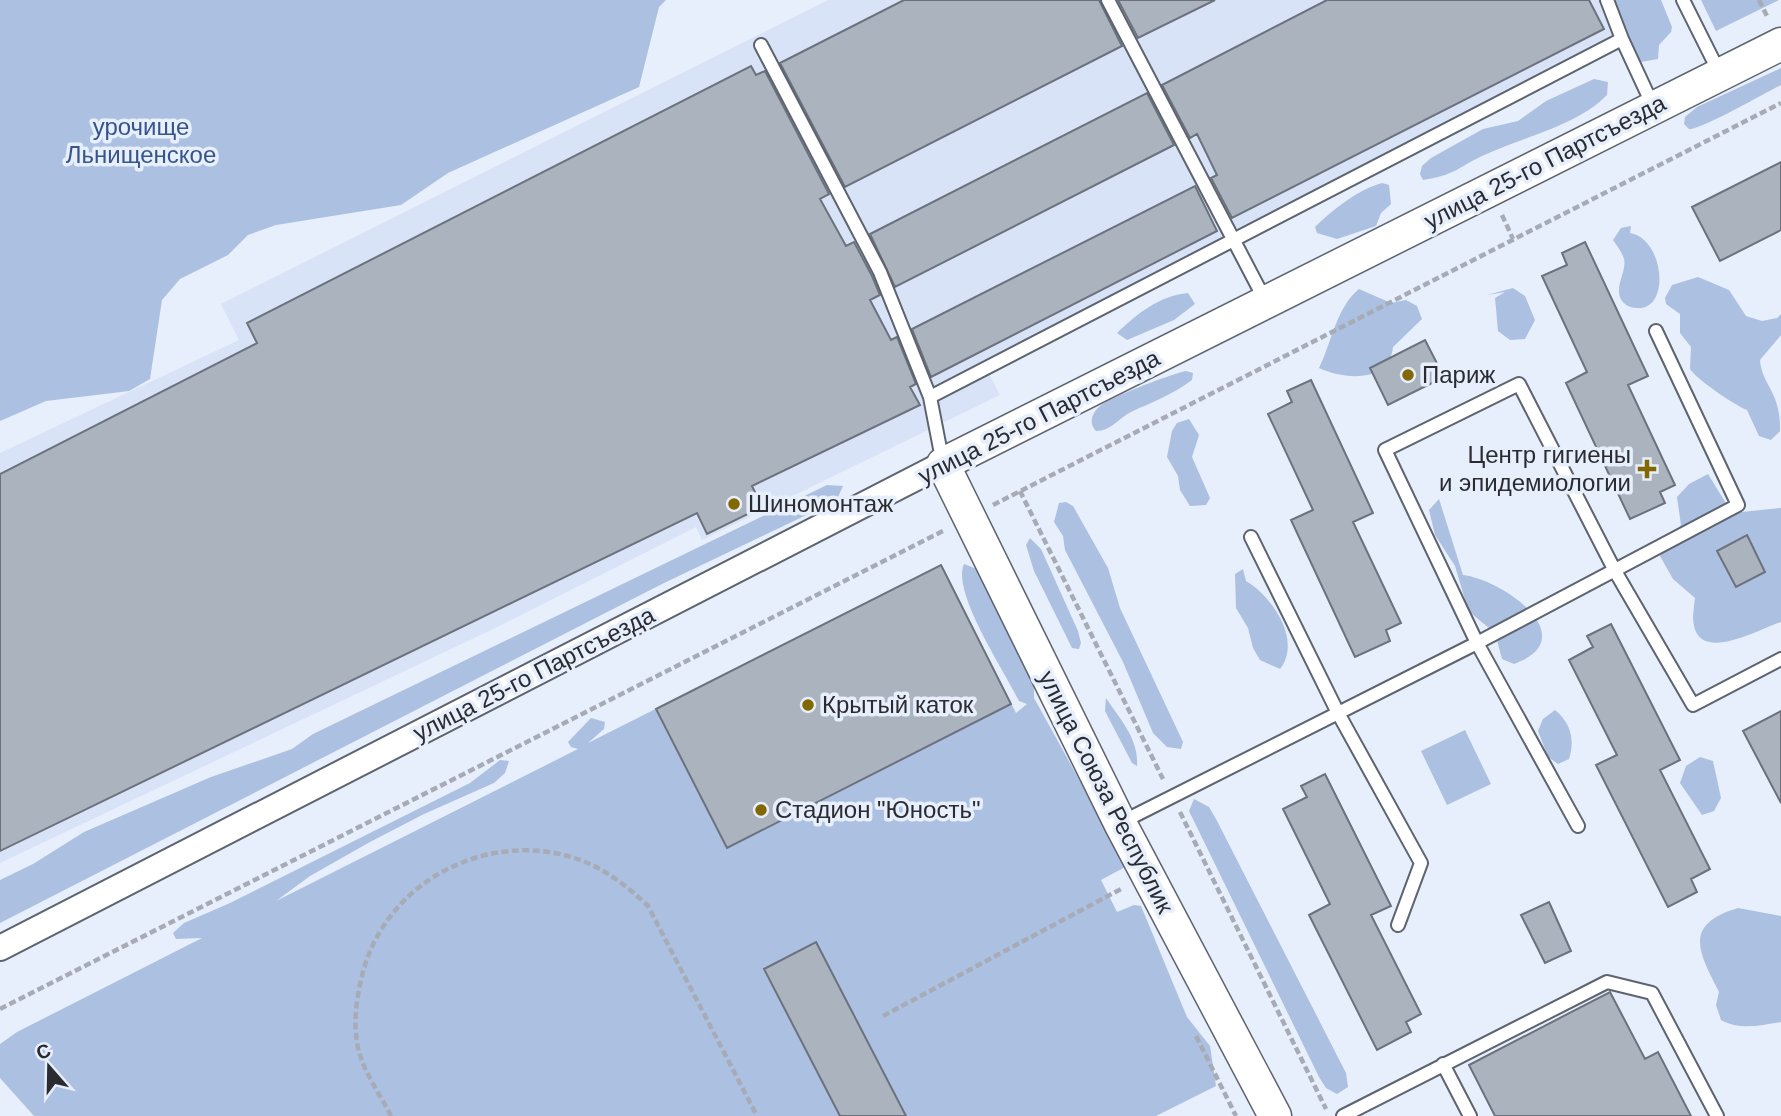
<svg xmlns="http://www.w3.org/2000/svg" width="1781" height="1116" viewBox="0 0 1781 1116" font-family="Helvetica,sans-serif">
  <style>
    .built { fill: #d8e3f7 }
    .green { fill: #acc0e1 }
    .building { fill: #abb3bf; stroke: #6b727e; stroke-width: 2 }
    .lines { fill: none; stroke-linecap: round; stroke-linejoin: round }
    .service-casing { stroke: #5d636f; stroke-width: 16 }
    .minor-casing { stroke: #5d636f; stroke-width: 28 }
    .tertiary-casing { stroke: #5d636f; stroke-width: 35 }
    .path { stroke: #a6abb6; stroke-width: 4.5; stroke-dasharray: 7 3.5; stroke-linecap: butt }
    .service { stroke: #fff; stroke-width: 12 }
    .minor { stroke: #fff; stroke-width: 24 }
    .tertiary { stroke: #fff; stroke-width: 32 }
    .poi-dot { fill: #826800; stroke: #e7eefc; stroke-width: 2.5 }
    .labels { text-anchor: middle; stroke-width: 7; stroke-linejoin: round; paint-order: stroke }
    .park-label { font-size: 24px; fill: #36558c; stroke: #e7eefc }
    .street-label { font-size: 24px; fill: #2a2c31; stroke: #e7eefc }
    .poi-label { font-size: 24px; fill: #2a2c31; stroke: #e7eefc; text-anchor: start }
  </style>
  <rect width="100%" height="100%" fill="#e7eefc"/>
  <path class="built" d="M828,0H1623L1641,36L987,370L1000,395L702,540L696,527L491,630L0,863V453L239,340L221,304Z"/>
  <path class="green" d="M0,0H666L659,7L639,87L448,173L401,205L276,225L248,235L228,255L180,279L162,300L150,379L129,391L46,401L0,421Z
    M1610,0H1661L1672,27L1671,32L1659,45L1658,59L1641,62L1632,52Z
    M1701,0H1779L1716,31Z
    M1781,68V85C1763,94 1701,130 1689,129L1684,124L1685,117L1697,107Z
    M1594,79L1608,82L1607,95C1577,126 1522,137 1482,156C1457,168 1455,175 1423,180L1420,174L1422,166L1431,158L1483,129L1518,121L1546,101Z
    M1382,183L1389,185L1391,204L1381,213L1376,226L1337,239L1317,233L1315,227C1334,209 1357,190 1382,183Z
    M1631,226L1630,233C1665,239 1671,312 1636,308C1631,308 1625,305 1622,301C1613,288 1627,272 1624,259C1622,252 1617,246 1613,240L1621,228Z
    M1698,277L1729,290L1746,316L1762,321L1777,318L1781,314V335L1760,360C1762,386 1781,391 1780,431L1771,440L1759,436L1747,410C1736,406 1696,379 1690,369L1691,347L1680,333V314L1666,304L1665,298L1672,285Z
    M1513,288L1525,296L1535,320L1525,339L1510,340L1498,331L1495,298L1505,292L1487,295Z
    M1359,289L1391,303L1406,300L1417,306L1422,319L1393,347C1389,383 1345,380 1319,368C1332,342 1336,308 1359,289Z
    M1188,293L1195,304L1174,320L1127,340L1117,333C1138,313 1159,296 1188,293Z
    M1186,371L1193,373L1192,380C1172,395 1152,402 1131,412C1119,418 1111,431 1096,431C1089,424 1091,414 1099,407C1108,398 1171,374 1186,371Z
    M1189,419L1199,435L1192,457L1210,498L1206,505L1190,506L1180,490L1178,476L1167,457L1172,431L1177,423Z
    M1708,474L1732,513L1781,508V622C1761,628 1702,663 1694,626C1692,617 1694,607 1695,598L1673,579L1660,556L1665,544L1681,525L1677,497L1689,484Z
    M827,485L843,486L838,497L817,510L662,584L0,923V880L33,864L84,832L211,777L292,749L313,734Z
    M1439,499L1463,575C1504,580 1585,638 1514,664L1502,659L1495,633L1472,614L1466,603L1455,566L1435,535L1429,510Z
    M1066,502L1073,506L1108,568L1120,608L1183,742L1181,749L1167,747L1153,733L1123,662L1065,550L1063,536L1054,522L1059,503Z
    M1030,538L1041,549L1078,631L1081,643L1079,649L1072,648L1034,571L1026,545Z
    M964,564L977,569L1034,683V698L1127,866L1101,880L1117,912L1134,905L1141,906L1187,1017L1210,1046L1216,1086L1156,1116H34L0,1078V1044L17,1032L202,938L176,939L173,933L184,923L230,903L470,783L500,760L509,761L505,773L494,783L424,814L370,842L310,876L276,901L578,749L571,747L568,742L591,718L605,722L604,729L588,743L941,565L1016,713L1027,704L1019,701C1006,673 951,592 964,564Z
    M1243,569L1246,581C1273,597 1302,641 1280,669L1260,660L1253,648L1248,628L1236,608L1235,574Z
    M1106,698C1120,719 1139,739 1137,766L1132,763L1105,711Z
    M1555,710C1571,723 1575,740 1569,759L1558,764L1548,757L1538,731L1543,719Z
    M1465,730L1491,784L1447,805L1421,751Z
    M1700,757L1713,761L1721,798L1714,811L1702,815L1680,783L1686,766Z
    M1194,799L1209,807L1216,819L1346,1073L1348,1087L1337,1094L1326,1088L1319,1077L1189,811Z
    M1738,908L1781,916V1022C1760,1025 1741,1031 1721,1020L1716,1005L1719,992C1699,952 1682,925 1738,908Z"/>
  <path class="building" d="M904,0H1099L1122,46L845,187L780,63Z
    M1118,0H1215L1138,38Z
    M1327,0H1589L1604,29L1232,218L1211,178L1217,175L1197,134L1190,138L1162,85Z
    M751,66L756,75L765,71L829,194L820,199L846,246L854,242L872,276L880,295L870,300L891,340L897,337L916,384L910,387L920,405L752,486L762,507L707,534L697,513L0,851V474L257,343L247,323Z
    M1147,93L1174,145L895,287L870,234Z
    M1781,162V230L1720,261L1692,207Z
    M1195,186L1217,231L931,377L912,329Z
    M1585,242L1648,376L1628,385L1675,485L1660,492L1665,503L1630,519L1566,383L1587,372L1542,276L1567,265L1562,253Z
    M1425,340L1444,377L1388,405L1370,368Z
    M1311,380L1373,513L1353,522L1401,623L1386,630L1390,641L1355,657L1291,520L1313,510L1268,414L1292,402L1287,391Z
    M1747,535L1765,572L1736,587L1717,551Z
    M941,565L1011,704L727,848L656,709Z
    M1611,624L1680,760L1660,770L1710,869L1691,879L1697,892L1668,907L1596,765L1617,755L1569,660L1593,647L1587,636Z
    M1781,711V803L1743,731Z
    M1325,774L1391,906L1371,915L1421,1014L1406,1022L1411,1032L1377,1050L1309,915L1330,904L1283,809L1307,797L1301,786Z
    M1549,902L1571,951L1545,963L1521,915Z
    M816,942L906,1116H840L764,969Z
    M1610,992L1645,1059L1658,1052L1691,1116H1495L1469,1065Z"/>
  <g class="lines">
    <defs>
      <path id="service" d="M1108,0L1266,302
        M1683,0L1720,74
        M1622,39L1653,106
        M761,45L880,272L930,397L943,464
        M930,397L1622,39L1607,0
        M1251,537L1338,713L1421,863L1398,925
        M1120,823L1477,643L1385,450L1519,384L1615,571L1693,705L1781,659
        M1578,826L1477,643L1738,505L1656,331
        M1443,1064L1470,1116
        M1343,1116L1607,982L1652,993L1717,1116"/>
      <path id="minor" d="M0,948L943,464"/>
      <path id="tertiary" d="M1275,1116L1120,823L943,464L1781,44"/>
    </defs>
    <use href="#service" class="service-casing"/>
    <use href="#minor" class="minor-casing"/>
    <use href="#tertiary" class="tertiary-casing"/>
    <path class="path" d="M1759,0L1768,18
      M1502,215L1513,239
      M1020,491L1163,779
      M993,505L1781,103
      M1180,812L1326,1109
      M0,1009L945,530
      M883,1016L1121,889
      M1196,1036L1236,1116
      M391,1116C381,1096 366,1075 360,1055C352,1030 356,1000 362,976C383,886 480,832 568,856C600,865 625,884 648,906L757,1116"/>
    <use href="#service" class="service"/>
    <use href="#minor" class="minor"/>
    <use href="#tertiary" class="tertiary"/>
  </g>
  <g class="poi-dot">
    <circle cx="1408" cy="375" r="7"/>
    <path d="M1643.5 458.5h7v7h7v7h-7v7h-7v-7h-7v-7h7z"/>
    <circle cx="734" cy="504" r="7"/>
    <circle cx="808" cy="705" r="7"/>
    <circle cx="761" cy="810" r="7"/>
  </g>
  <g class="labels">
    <g class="park-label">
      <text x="141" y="135">урочище<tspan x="141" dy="28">Льнищенское</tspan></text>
    </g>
    <g class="street-label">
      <text transform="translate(1545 162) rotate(-27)" y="8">улица 25-го Партсъезда</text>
      <text transform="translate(1039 417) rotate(-27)" y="8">улица 25-го Партсъезда</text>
      <text transform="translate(534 674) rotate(-27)" y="8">улица 25-го Партсъезда</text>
      <text transform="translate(1106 792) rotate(63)" y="8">улица Союза Республик</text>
    </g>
    <g class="poi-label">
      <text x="1422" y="383">Париж</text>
      <text x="1631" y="463" text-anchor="end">Центр гигиены<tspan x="1631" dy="28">и эпидемиологии</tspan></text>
      <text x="748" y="512">Шиномонтаж</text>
      <text x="822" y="713">Крытый каток</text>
      <text x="775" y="818">Стадион "Юность"</text>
    </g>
  </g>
  <g transform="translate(49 1067) rotate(340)" stroke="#e7eefc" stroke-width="5" paint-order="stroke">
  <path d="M0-5L12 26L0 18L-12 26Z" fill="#2a2c31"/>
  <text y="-10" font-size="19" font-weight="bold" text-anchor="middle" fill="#2a2c31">С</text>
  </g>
</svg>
